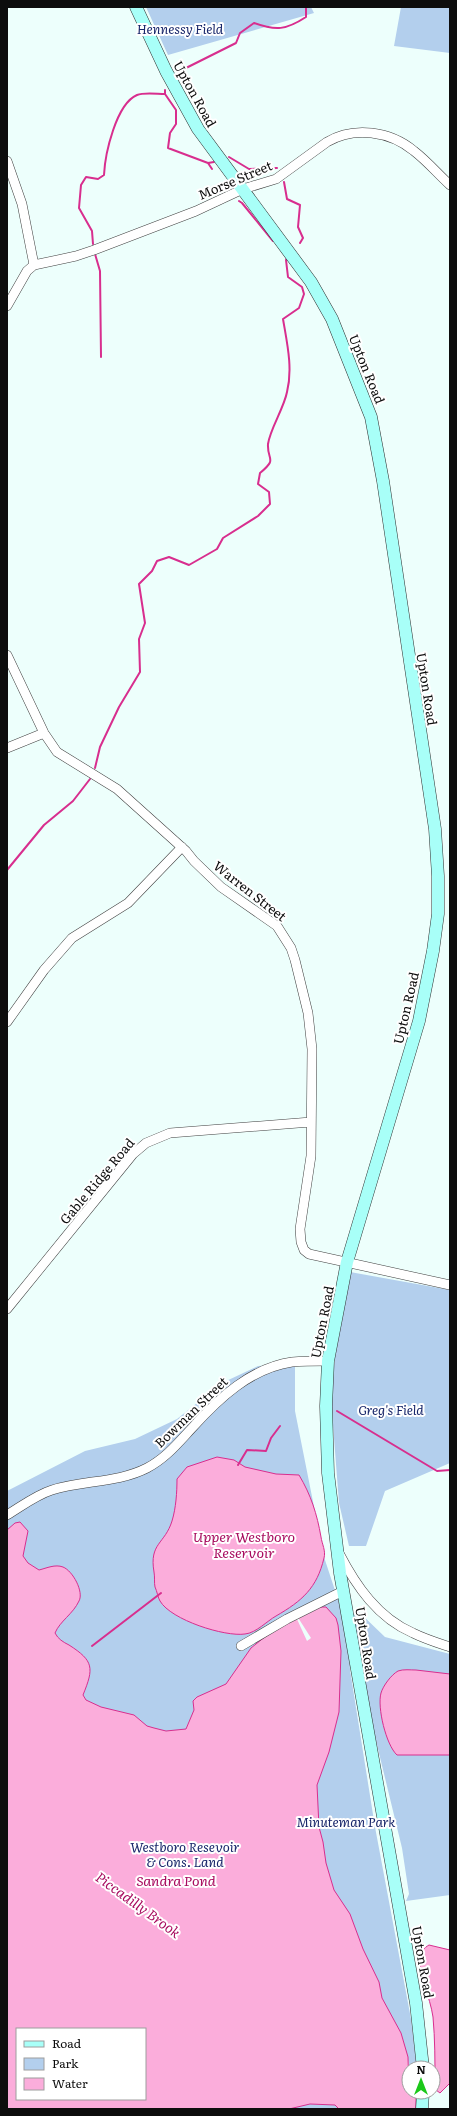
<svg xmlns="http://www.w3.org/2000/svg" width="457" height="2116" viewBox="0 0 457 2116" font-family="Literata,serif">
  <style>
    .green { fill: #b3cfed; fill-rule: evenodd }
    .water { fill: #fbaddb; stroke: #d82e8e; fill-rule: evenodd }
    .pier { fill: #edfffc }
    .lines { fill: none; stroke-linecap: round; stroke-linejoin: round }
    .stream { stroke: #d82e8e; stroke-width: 2 }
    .minor-casing { stroke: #404040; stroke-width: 10 }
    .secondary-casing { stroke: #2f2f2f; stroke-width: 13 }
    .minor { stroke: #fff; stroke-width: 9 }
    .secondary { stroke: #a8fff8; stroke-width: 12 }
    .labels { text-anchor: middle; stroke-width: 4; stroke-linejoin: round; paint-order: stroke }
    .park-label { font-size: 13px; font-style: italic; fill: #18266a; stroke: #fff }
    .street-label { font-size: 13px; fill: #0d0d0d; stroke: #fff }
    .water-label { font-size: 14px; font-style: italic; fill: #a80c5f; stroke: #fff }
  </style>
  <rect width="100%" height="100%" fill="#edfffc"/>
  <path class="green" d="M146,7H311L314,13L168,55Z
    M401,7H450V53L394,46Z
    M350,1272L450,1290V1463L385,1491L366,1546H349L339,1503L331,1399L336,1346Z
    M295,1364V1411L324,1557L349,1633L350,1670L375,1827L411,2019L417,2068H410L401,2033L396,2025L403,2109H7V1491L85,1451L135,1439L177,1419L222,1383L258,1366ZM17,2029H145V2099H17Z
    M359,1612L385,1637L450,1654V1895L406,1901L409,1894L402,1848L346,1617Z"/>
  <path class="water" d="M217,1457L234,1460L245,1467L276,1474L299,1475C311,1495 317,1514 321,1537C322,1544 326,1551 324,1558C317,1588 302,1601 276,1616C267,1621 256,1633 245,1634C225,1637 171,1620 160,1601C158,1598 157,1591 155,1587C154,1583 155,1577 154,1572C149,1543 165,1544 172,1521C176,1508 177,1492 177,1479L187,1467Z
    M20,1522L28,1531L23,1556L28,1563L39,1570C47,1568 55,1564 63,1567C73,1571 84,1592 79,1601C73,1614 60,1621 55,1633C58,1639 63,1642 69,1645C94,1661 94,1668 83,1695L86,1700L101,1707L134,1715L147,1726L154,1728L166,1731L186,1729L194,1710L193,1701L197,1697L226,1684L251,1648L266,1636L314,1607H326L336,1618L338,1625L341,1651L339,1712L329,1752L317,1785L319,1827L323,1842L326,1863L334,1890L350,1914L363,1949L379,1982L382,1998L401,2033L408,2057L409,2092H416V2109H339L335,2105L310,2104L289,2109H7V1530L15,1523ZM17,2029H145V2099H17Z
    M416,1670L450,1674V1755H397C386,1745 377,1707 381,1693C383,1686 391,1675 398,1671C403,1669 411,1670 416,1670Z
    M429,1945L450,1950V2083L440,2093L436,2090L435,2084C435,2061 435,2039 433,2017C430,1996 419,1977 420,1957C421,1951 424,1948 429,1945Z"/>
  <path class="pier" d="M297,1616L311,1638L307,1641L296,1617Z"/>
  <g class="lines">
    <path class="stream" d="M180,71L236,43L240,33L254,23C276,31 286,30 306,17V7
      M165,90V94L176,110V124L170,133L168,148L208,163L214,162
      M229,157L249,169L277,168
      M208,163L212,169
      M284,182L287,199L300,205L298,227L303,238L300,243
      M239,201L242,203L273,241
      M93,244L92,231L79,208L81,185L86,177L98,179L104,175C105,154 116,104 137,95C144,92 157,94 165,94
      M95,254L100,271L101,357
      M95,768L100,747L119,707L140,672L139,639L145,623L139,584L152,571L157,561L169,557L189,565L217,549L223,538L258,516L270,504L269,492L258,484L260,473C278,458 267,461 268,444C270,429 284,408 287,392C293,368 287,343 283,319L299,308L304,294L302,287L288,277L286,260L287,258
      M7,870L44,825L73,801L90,779
      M337,1411L437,1471L450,1470
      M238,1465L247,1450L266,1451L271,1438L280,1426
      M92,1646L161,1593"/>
    <defs>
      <path id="minor" d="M7,161L22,204L34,265L27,271L7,306
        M34,265L76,256L94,250L196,211L243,189L276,179L327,142C354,126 390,131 414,151C427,161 438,174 450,185
        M7,655L44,733L57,752L117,789L186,851L194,861L221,887L277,926L291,948L295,960L308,1013L312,1049L311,1156L300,1229L301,1242L304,1250L309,1254L450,1285
        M7,748L44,733
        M7,1022L44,970L72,938L128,903L182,847
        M7,1309L133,1154L146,1143L170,1133L311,1122
        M7,1515C22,1506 36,1495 52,1490C83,1480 118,1483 147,1468C166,1458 178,1443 192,1428C219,1398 251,1368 292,1362C304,1361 316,1361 328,1361
        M339,1553C356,1586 378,1618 413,1633C425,1639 438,1643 450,1647
        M241,1646L287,1619L343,1591"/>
      <path id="secondary" d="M136,7L166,71L198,129L311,282L332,319L371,417L383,481L435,829L438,876V914L433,951L419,1021L347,1262L328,1361L326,1406L328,1473L340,1573L416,2003L423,2068
        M422,2109L423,2092"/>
    </defs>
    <use href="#minor" class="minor-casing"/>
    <use href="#secondary" class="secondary-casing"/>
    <use href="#minor" class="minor"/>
    <use href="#secondary" class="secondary"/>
  </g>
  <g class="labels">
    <g class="park-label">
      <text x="180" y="34">Hennessy Field</text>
      <text x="391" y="1415">Greg's Field</text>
      <text x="346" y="1827">Minuteman Park</text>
      <text x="185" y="1852">Westboro Resevoir<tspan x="185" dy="15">&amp; Cons. Land</tspan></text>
    </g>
    <g class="street-label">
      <text transform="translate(195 94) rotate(61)" y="5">Upton Road</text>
      <text transform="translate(235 180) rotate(-23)" y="5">Morse Street</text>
      <text transform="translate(367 369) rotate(68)" y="5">Upton Road</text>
      <text transform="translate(427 689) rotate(81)" y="5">Upton Road</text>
      <text transform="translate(250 891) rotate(38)" y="5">Warren Street</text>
      <text transform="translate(406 1008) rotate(-77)" y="5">Upton Road</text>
      <text transform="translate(97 1181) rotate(-50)" y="5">Gable Ridge Road</text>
      <text transform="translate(322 1322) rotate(-79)" y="5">Upton Road</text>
      <text transform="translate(191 1412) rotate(-44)" y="5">Bowman Street</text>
      <text transform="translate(366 1643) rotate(81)" y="5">Upton Road</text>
      <text transform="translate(423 1962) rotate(80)" y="5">Upton Road</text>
    </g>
    <g class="water-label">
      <text x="244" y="1542">Upper Westboro<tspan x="244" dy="16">Reservoir</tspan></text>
      <text x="176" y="1886">Sandra Pond</text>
      <text transform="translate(138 1905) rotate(36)" y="5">Piccadilly Brook</text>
    </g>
  </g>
  <rect width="457" height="2116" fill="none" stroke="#0d0d0d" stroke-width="16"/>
  <rect x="16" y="2028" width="130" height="72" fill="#ffffff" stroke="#9e9e9e"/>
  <rect x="24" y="2041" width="20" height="6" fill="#a8fff8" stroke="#9e9e9e"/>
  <text x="52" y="2048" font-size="12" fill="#0d0d0d">Road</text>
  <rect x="24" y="2058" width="20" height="12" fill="#b3cfed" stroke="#9e9e9e"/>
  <text x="52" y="2068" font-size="12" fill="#0d0d0d">Park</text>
  <rect x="24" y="2078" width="20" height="12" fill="#fbaddb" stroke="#9e9e9e"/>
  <text x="52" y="2088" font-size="12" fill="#0d0d0d">Water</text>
  <g transform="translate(421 2080)"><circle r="19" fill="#ffffff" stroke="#9e9e9e"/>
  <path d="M0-3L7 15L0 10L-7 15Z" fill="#1cc81a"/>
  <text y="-6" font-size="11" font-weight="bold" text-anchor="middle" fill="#0d0d0d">N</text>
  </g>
</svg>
